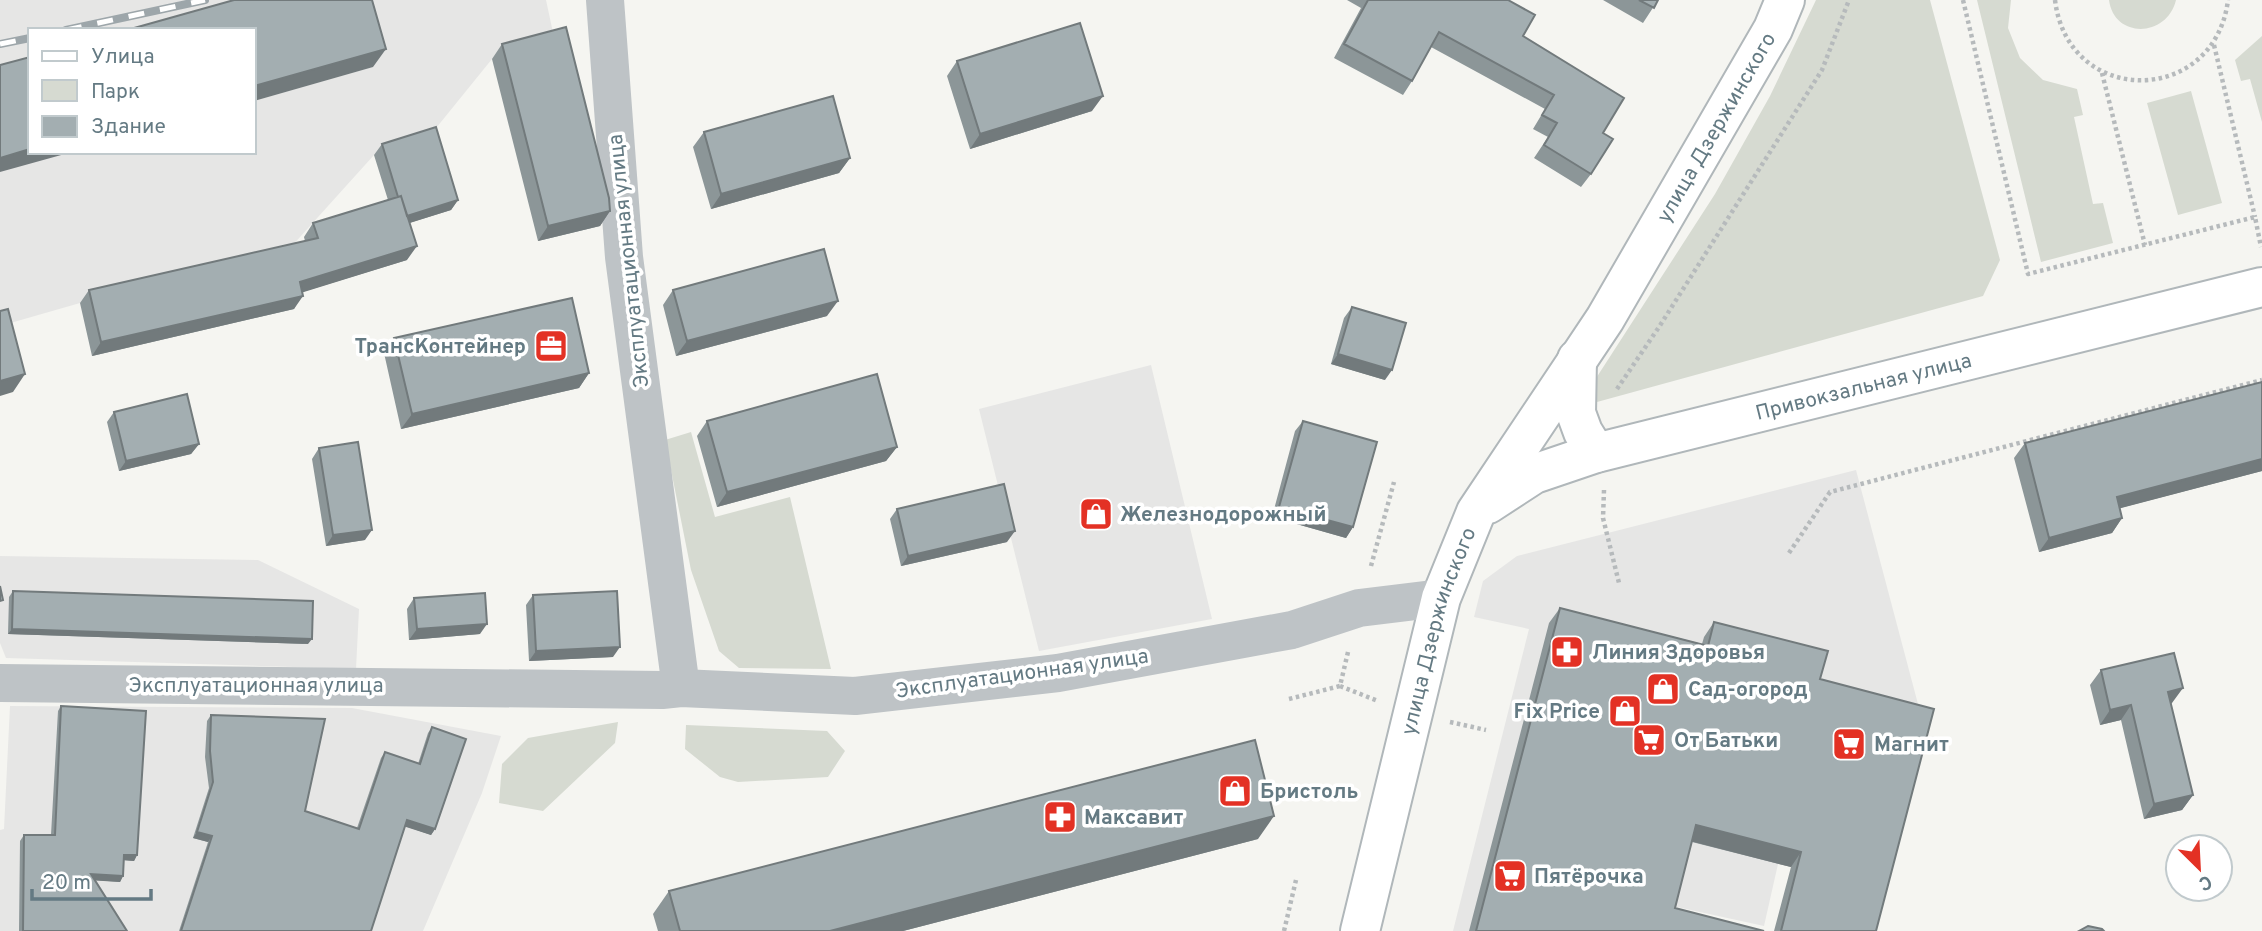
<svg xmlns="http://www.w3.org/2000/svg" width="2262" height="931" viewBox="0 0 2262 931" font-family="Overpass,sans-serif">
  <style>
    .built { fill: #e6e6e5; fill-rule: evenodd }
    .green { fill: #d6dad1 }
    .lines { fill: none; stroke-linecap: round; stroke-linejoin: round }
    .secondary-casing { stroke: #b0b7ba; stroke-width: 42 }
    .path { stroke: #b6babc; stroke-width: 4.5; stroke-dasharray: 3.5 3.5; stroke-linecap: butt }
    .street { stroke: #bec3c6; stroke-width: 38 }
    .secondary { stroke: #fff; stroke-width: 38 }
    .rail-casing { stroke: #9da6aa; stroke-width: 8 }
    .rail { stroke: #fff; stroke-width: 5; stroke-dasharray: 16; stroke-linecap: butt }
    .wall { fill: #8c9698 }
    .shaded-wall { fill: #727a7c }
    .building { fill: #a3aeb1; stroke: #727a7c; stroke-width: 2 }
    .labels { text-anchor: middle; stroke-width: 7; stroke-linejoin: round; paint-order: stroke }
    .street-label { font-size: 21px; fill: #647a83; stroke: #fff }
    .poi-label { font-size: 21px; font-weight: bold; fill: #647a83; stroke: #fff; text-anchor: start }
  </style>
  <rect width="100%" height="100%" fill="#f5f5f1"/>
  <path class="built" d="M0,0H546L555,42L492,59L428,138L374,155L282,257L80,303L0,326ZM30,30H254V152H30Z
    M1151,365L1212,619L1039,651L979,409Z
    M1856,470L1923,723L1791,867L1778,864L1764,926L1668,905L1661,931H1453L1529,629L1474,617L1483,581L1517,556Z
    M0,556L258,560L359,609L356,669L6,658L0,643Z
    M10,706L352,708L501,736L482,793L423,931H0V830L4,829Z"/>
  <path class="green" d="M1816,0H1930L2000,260L1983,296L1597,402L1591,386L1715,194L1770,96Z
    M1977,0H2011L2008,28L2020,58L2043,80L2077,89L2083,115L2074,117L2093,204L2103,203L2113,243L2041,262Z
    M2109,0H2176C2167,38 2114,39 2109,0Z
    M2262,36V122L2250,79L2241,81L2235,60Z
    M2191,91L2222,203L2178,215L2147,103Z
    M691,432L715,517L790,497L831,669L739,668L719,651L691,570L665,440Z
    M618,722L615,743L543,811L499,803L502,764L528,738Z
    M686,725L827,731L845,751L828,777L738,782L720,777L685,749Z"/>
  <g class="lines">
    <defs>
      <g id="secondary">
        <path d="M1577,359L1576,413L1583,432L1596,453"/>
        <path id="s1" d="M1488,504L1534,474L1596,453L2262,287"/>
        <path id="s2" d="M1360,931L1441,598L1476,512L1605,319L1773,29L1785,0"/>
      </g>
    </defs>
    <use href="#secondary" class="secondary-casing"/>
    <path class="path" d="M1963,0L2028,274L2255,217L2261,247
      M2055,0C2068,108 2215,106 2228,0
      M2214,45L2255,217
      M2102,73L2145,245
      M1617,389L1659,327L1822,70L1849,0
      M1604,490L1603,518L1619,583
      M1789,553L1830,492L2262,380
      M1371,566L1394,482
      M1340,686L1378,701
      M1289,699L1340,686L1348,652
      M1450,722L1486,730
      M1284,931L1296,880"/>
    <path class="street" d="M605,0L624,257L681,688
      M0,683L662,690L681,688L855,696L1058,673L1292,630L1359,608L1441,598"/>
    <use href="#secondary" class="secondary"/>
    <defs>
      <path id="rail" d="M66,30L205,0
        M0,44L30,38"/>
    </defs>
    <use href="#rail" class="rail-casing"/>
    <use href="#rail" class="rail"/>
  </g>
  <path class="wall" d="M1347,0H1508L1523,36L1603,133L1591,174L1581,187L1534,158L1548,137L1533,129L1545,109L1431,47L1412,81L1403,95L1334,58L1361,8Z
    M1603,0H1658L1643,23Z
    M502,44L610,211L600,226L538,241L492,59Z
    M957,61L1092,111L970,149L947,76Z
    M704,132L850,158L839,173L711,209L693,147Z
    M382,144L458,200L451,210L409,223L407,260L302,292L294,309L92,356L80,303L89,290L305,241L304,237L313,223L388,200L374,155Z
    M673,290L827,316L676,356L663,305Z
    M1352,307L1385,380L1331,364L1344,318Z
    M394,338L589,373L579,388L401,429L384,353Z
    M114,412L199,444L191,454L119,471L107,422Z
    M707,421L897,447L886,461L717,507L697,436Z
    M1303,421L1353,527L1346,538L1272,517L1295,431Z
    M2025,443L2262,471L2120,508L2122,518L2112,533L2039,552L2014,458Z
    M319,448L365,540L326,546L312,459Z
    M897,509L1007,542L901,566L890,519Z
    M13,591L308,644L8,634L9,597Z
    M533,595L613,657L529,661L526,605Z
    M414,598L480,634L409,640L407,609Z
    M1560,608L1702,644L1704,637L1714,622L1820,679L1876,931H1774L1791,867L1692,842L1675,908L1764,931H1469L1549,623Z
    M2101,670L2172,703L2171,704L2193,795L2182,810L2144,819L2121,720L2100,725L2090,685Z
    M61,706L137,855L134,861L124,860L123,876L120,882L95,880L127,931H19L20,841L24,835H51L58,711Z
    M211,715L305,811L357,828L381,758L385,752L418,764L428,733L432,727L435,829L431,835L405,826L371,931H179L208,842L193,838L209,788L205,757L207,721Z
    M1258,839L903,931H658L653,914L669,891Z"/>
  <path class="shaded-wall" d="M386,49L373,67L254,101V86Z
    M1103,96L1092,111L970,149L980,134Z
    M30,149V152H72L0,172V158Z
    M850,158L839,173L711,209L721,194Z
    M458,200L451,210L397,227L404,217Z
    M610,211L600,226L538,241L548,226Z
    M417,246L407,260L291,296L300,282Z
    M303,296L294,309L92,356L101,342Z
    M838,301L827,316L676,356L687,341Z
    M1338,354L1392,370L1385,380L1331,364Z
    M589,373L579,388L401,429L412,414Z
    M25,374L13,392L0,396V381Z
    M199,444L191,454L119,471L126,461Z
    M897,447L886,461L717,507L727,492Z
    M2262,459V471L2106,512L2117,497Z
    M1279,507L1353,527L1346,538L1272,517Z
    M2122,518L2112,533L2039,552L2049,538Z
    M372,530L365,540L326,546L333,535Z
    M1015,531L1007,542L901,566L908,556Z
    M487,624L480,634L409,640L417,629Z
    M12,629L312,639L308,644L8,634Z
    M620,647L613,657L529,661L536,651Z
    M2183,688L2172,703L2158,707L2168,692Z
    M2131,705L2121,720L2100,725L2110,710Z
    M2193,795L2182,810L2144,819L2154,804Z
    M1274,816L1258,839L903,931H830Z
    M407,820L435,829L431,835L403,826Z
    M1696,825L1801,852L1791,867L1686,840Z
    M197,832L212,836L208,842L193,838Z
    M124,855H137L134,861L121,860Z
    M91,874L123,876L120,882L87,880Z"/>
  <path class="building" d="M234,0H372L386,49L254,86V30H127Z
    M1368,0H1508L1535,15L1523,36L1624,98L1603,133L1613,139L1591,174L1544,145L1557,123L1542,115L1554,95L1439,32L1412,81L1344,44Z
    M1639,0H1658L1654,8Z
    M1080,23L1103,96L980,134L957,61Z
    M566,27L609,198L610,211L548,226L502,44Z
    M30,57V149L0,158V65Z
    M833,96L850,158L721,194L704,132Z
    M436,127L458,200L407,216L401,196L398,197L382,144Z
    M401,196L417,246L300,282L303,296L101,342L89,290L318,238L313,223Z
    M824,249L838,301L687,341L673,290Z
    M572,298L589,373L412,414L394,338Z
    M1352,307L1406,323L1392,370L1338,354Z
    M8,309L25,374L0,381V311Z
    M877,374L897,447L727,492L707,421Z
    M2262,382V459L2117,497L2122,518L2049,538L2025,443Z
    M187,394L199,444L126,461L114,412Z
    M1303,421L1377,442L1353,527L1279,507Z
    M358,442L372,530L333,535L319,448Z
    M1004,484L1015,531L908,556L897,509Z
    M0,586L3,600L0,601Z
    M13,591L313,601L312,639L12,629Z
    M617,591L620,647L536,651L533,595Z
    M485,593L487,624L417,629L414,598Z
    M1560,608L1708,646L1714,622L1828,651L1820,679L1934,709L1876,931H1781L1801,852L1696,825L1675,908L1764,931H1476Z
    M2174,653L2183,688L2168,692L2193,795L2154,804L2131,705L2110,710L2101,670Z
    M61,706L146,711L137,855H124L123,876L91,874L127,931H23L24,835H55Z
    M211,715L325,719L305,811L359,829L385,752L420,764L432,727L466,739L435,829L407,820L371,931H181L212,836L197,832L213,782L210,751Z
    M1255,740L1274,816L830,931H680L669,891Z
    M2088,926L2102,929L2104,931H2079Z"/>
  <defs>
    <symbol id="office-square" viewBox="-11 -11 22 22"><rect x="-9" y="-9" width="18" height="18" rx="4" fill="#e33124" stroke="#fff"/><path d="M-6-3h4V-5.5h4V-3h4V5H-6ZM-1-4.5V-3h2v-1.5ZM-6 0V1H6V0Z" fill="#fff"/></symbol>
    <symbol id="shop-square" viewBox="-11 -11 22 22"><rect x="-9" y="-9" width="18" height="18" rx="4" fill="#e33124" stroke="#fff"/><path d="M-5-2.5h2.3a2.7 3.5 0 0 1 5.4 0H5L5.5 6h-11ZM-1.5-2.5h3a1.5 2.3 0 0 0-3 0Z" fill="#fff"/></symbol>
    <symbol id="pharmacy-square" viewBox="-11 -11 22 22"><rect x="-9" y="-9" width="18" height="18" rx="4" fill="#e33124" stroke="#fff"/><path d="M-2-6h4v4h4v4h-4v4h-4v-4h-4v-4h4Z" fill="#fff"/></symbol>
    <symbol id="supermarket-square" viewBox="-11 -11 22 22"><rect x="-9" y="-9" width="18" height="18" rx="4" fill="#e33124" stroke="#fff"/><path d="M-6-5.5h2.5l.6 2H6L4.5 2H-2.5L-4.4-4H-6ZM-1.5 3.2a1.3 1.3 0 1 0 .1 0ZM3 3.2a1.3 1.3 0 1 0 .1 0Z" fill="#fff"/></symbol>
  </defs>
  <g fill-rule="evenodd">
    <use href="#office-square" x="532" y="327" width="38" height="38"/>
    <use href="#shop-square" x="1077" y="495" width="38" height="38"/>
    <use href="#pharmacy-square" x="1548" y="633" width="38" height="38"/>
    <use href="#shop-square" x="1644" y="670" width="38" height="38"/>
    <use href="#shop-square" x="1606" y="692" width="38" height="38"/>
    <use href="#supermarket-square" x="1630" y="721" width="38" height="38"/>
    <use href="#supermarket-square" x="1830" y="725" width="38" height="38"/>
    <use href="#shop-square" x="1216" y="772" width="38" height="38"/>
    <use href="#pharmacy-square" x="1041" y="798" width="38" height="38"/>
    <use href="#supermarket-square" x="1491" y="857" width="38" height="38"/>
  </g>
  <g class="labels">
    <g class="street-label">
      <text dy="7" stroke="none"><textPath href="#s2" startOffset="889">улица Дзержинского</textPath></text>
      <text transform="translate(628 261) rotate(-96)" y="7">Эксплуатационная улица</text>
      <text dy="7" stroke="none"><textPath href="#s1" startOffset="396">Привокзальная улица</textPath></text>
      <text dy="7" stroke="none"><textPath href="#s2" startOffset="310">улица Дзержинского</textPath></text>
      <text transform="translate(1022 673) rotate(-8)" y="7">Эксплуатационная улица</text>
      <text x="256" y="692">Эксплуатационная улица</text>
    </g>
    <g class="poi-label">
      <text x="526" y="353" text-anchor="end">ТрансКонтейнер</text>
      <text x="1120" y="521">Железнодорожный</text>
      <text x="1592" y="659">Линия Здоровья</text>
      <text x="1688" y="696">Сад-огород</text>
      <text x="1600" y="718" text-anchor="end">Fix Price</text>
      <text x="1674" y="747">От Батьки</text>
      <text x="1874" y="751">Магнит</text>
      <text x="1260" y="798">Бристоль</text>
      <text x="1084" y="824">Максавит</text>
      <text x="1534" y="883">Пятёрочка</text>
    </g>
  </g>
  <rect x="28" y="28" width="228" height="126" fill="#ffffff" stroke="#c1cacd" stroke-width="2"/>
  <rect x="42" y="51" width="35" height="10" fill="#ffffff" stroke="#c1cacd" stroke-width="2"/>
  <text x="91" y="63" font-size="21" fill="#647a83">Улица</text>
  <rect x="42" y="80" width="35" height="21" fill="#d6dad1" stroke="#c1cacd" stroke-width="2"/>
  <text x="91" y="98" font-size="21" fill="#647a83">Парк</text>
  <rect x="42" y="116" width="35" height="21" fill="#a3aeb1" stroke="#c1cacd" stroke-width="2"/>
  <text x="91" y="133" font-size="21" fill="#647a83">Здание</text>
  <g transform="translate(2199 868) rotate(156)"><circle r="33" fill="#ffffff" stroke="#c1cacd" stroke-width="2"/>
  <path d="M0-5L12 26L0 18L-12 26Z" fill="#e33124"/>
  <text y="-10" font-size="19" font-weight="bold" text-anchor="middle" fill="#647a83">С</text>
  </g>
  <path d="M32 889v10h119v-10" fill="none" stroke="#647a83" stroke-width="3.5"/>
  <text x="42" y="889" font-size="21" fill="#647a83" stroke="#ffffff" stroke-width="5" paint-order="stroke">20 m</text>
</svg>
